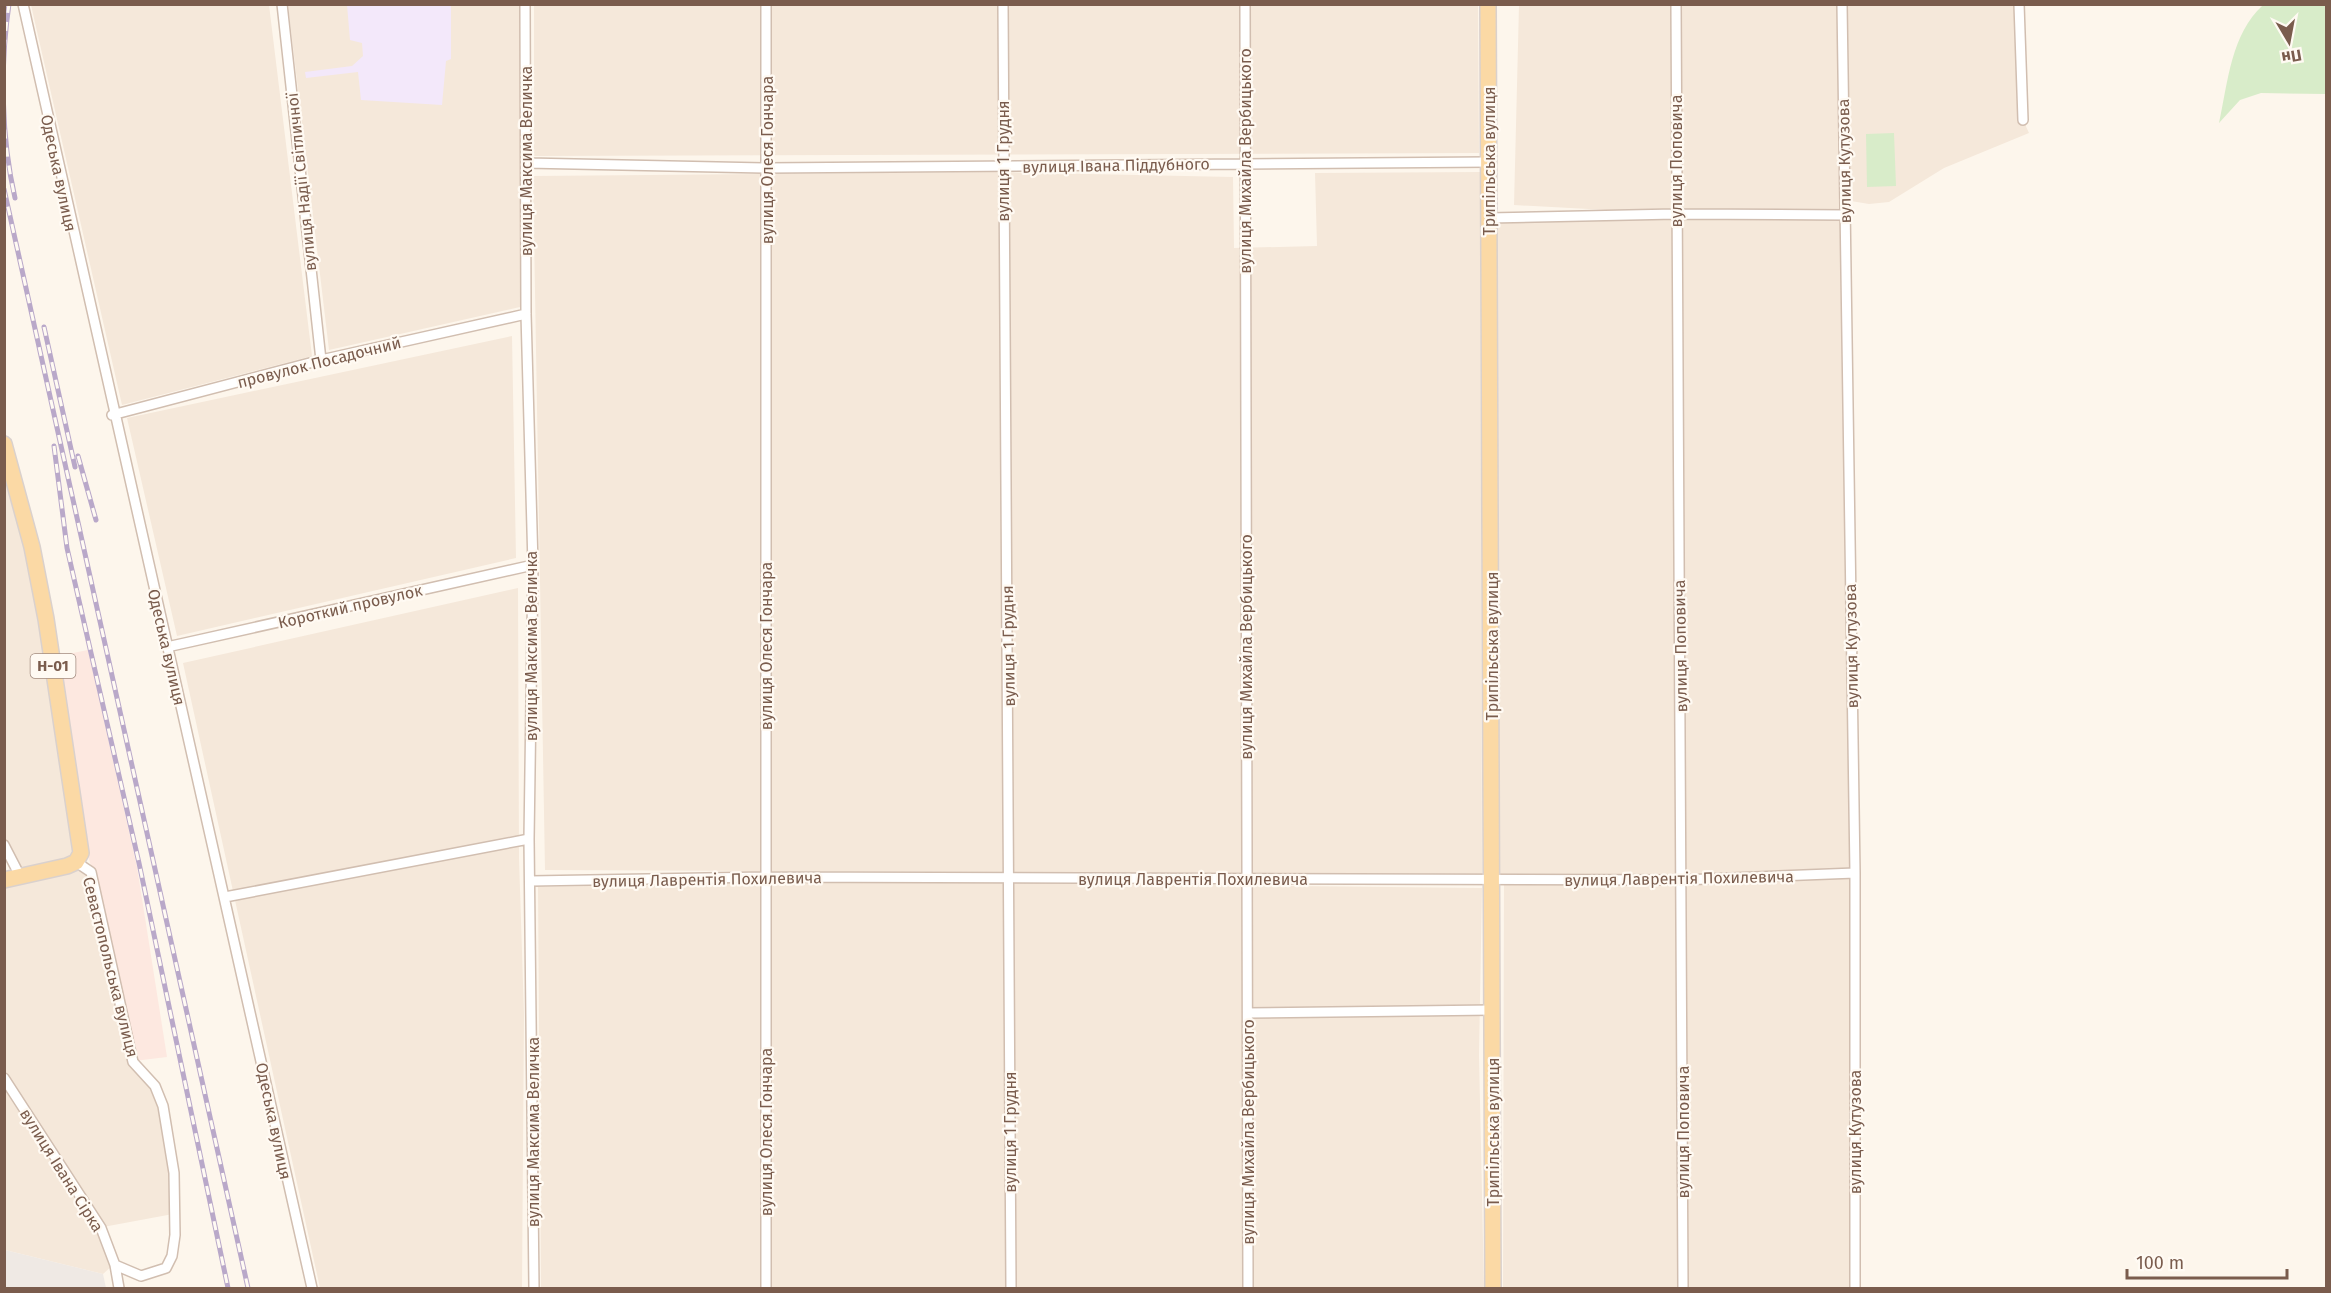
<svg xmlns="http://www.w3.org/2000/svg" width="2331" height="1293" viewBox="0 0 2331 1293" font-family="'Fira Sans',sans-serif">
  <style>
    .residential { fill: #f5e8da }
    .commercial { fill: #fde8e0 }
    .industrial { fill: #efe9e4 }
    .education { fill: #f3e8fa }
    .green { fill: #d8ecc9 }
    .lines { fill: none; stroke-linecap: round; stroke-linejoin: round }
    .street-casing { stroke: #d1beb0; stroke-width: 12 }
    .primary-casing { stroke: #dad1cd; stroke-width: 18 }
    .street { stroke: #fff; stroke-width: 9 }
    .primary { stroke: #fbd9a5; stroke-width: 15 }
    .rail-casing { stroke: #b9a8c9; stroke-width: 5 }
    .rail { stroke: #fffaf3; stroke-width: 3; stroke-dasharray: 9; stroke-linecap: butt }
    .labels { text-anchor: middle; stroke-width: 4.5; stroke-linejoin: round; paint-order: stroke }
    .shield { fill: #fffaf3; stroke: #a28b7f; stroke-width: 1.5 }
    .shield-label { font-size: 15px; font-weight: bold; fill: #7a5c4d }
    .street-label { font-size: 16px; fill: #7a5c4d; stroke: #fffaf3 }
  </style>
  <rect width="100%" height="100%" fill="#fdf6ec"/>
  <path class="residential" d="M31,5H269L312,356L122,405Z
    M288,5H521L520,307L329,350Z
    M534,5H1478L1479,153L534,156Z
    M1519,5H2019L2023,120L2029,133L1944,168L1889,202L1869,204L1845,200L1855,1288H1503L1504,881H1493L1489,218L1663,213L1514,205Z
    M994,172L1233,177L1234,248L1317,246L1315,173L1480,172L1482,874L545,870L533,176Z
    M512,336L516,558L177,636L127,418Z
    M4,474L31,548L76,861L21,875L5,842Z
    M518,588L519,858L524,1015L522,1288H320L183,663Z
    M77,863L90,873L131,1062L153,1087L161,1107L173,1173V1214L103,1227L5,1076L4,881Z
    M846,881L1482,888L1479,1055L1484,1288H541L538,887Z
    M4,1081L99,1229L113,1265L103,1274L5,1250Z"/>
  <path class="commercial" d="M88,650L137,867L167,1057L134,1061L93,872L82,837L53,657Z"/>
  <path class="industrial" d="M5,1250L103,1274L106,1288H5Z"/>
  <path class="education" d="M347,5H451V59L446,61L442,105L361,100L358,72L306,78L305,72L352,66L363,56L362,43L350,40Z"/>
  <path class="green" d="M2263,5H2326V94L2261,93L2240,100L2219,123C2228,82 2231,34 2263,5Z
    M1894,133L1896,186L1867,187L1866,134Z"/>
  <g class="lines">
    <defs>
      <path id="street" d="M23,4C116,433 217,860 312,1288
        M282,4L321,360
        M525,4L526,314L533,565L529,839L534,1288
        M1003,4L1011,1288
        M1245,4L1248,1288
        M1676,4L1683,1288
        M1842,4L1855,873V1288
        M2019,4L2023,120
        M527,163L767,168L1489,162
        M1489,218L1675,214L1845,215
        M112,415L321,360L526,314
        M167,647L533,565
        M4,845L20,876
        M76,862L91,872L133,1062L155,1086L163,1106L174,1173L175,1235L172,1256L166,1268L141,1276L115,1265L119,1288
        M531,881L766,877L1682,880L1855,873
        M225,897L529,839
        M1248,1013L1493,1010
        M4,1078L101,1228L115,1265
        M766,1288V4"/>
      <path id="primary" d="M1488,4L1493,1288
        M4,444L32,547L46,619L81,853L76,862L67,866L4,880"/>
    </defs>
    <use href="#street" class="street-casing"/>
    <use href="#primary" class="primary-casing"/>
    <use href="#street" class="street"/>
    <use href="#primary" class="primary"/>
    <defs>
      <path id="rail" d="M9,4C0,66 1,137 15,198
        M4,189L248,1288
        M44,327L75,467
        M54,446L67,548L139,863L228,1288
        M78,456L96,520"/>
    </defs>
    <use href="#rail" class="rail-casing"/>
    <use href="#rail" class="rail"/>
  </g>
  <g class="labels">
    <rect class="shield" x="30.5" y="654" width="45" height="24" rx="4.5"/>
    <g class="shield-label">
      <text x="53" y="671">Н-01</text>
    </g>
    <g class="street-label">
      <text transform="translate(767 160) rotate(-90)" y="6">вулиця Олеся Гончара</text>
      <text transform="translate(526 161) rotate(-90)" y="6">вулиця Максима Величка</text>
      <text transform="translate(1003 161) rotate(-90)" y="6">вулиця 1 Грудня</text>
      <text transform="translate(1245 161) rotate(-90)" y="6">вулиця Михайла Вербицького</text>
      <text transform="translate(1489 161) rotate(-90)" y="6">Трипільська вулиця</text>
      <text transform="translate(1676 161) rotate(-90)" y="6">вулиця Поповича</text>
      <text transform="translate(1844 161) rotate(-91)" y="6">вулиця Кутузова</text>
      <text transform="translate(1116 165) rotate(-1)" y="6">вулиця Івана Піддубного</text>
      <text transform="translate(59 173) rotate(78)" y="6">Одеська вулиця</text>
      <text transform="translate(301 182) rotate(-96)" y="6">вулиця Надії Світличної</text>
      <text transform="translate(319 362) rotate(-14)" y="6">провулок Посадочний</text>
      <text transform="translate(350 606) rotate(-13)" y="6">Короткий провулок</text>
      <text transform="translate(531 646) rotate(-90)" y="6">вулиця Максима Величка</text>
      <text transform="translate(766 646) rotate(-90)" y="6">вулиця Олеся Гончара</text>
      <text transform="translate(1008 646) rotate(-91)" y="6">вулиця 1 Грудня</text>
      <text transform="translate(1492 646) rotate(-90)" y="6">Трипільська вулиця</text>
      <text transform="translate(1680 646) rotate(-91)" y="6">вулиця Поповича</text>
      <text transform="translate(1851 646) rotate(-91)" y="6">вулиця Кутузова</text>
      <text transform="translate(167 647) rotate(77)" y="6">Одеська вулиця</text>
      <text transform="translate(1246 647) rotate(-90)" y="6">вулиця Михайла Вербицького</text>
      <text transform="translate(1679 878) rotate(-1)" y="6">вулиця Лаврентія Похилевича</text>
      <text transform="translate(707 879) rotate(-1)" y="6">вулиця Лаврентія Похилевича</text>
      <text x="1193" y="885">вулиця Лаврентія Похилевича</text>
      <text transform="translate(111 967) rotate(76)" y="6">Севастопольська вулиця</text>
      <text transform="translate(274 1121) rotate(78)" y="6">Одеська вулиця</text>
      <text transform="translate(533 1132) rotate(-90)" y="6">вулиця Максима Величка</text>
      <text transform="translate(766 1132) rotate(-90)" y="6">вулиця Олеся Гончара</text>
      <text transform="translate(1010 1132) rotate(-90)" y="6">вулиця 1 Грудня</text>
      <text transform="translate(1248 1132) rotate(-90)" y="6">вулиця Михайла Вербицького</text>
      <text transform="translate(1493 1132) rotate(-90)" y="6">Трипільська вулиця</text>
      <text transform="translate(1683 1132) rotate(-90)" y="6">вулиця Поповича</text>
      <text transform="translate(1855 1132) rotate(-90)" y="6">вулиця Кутузова</text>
      <text transform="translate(62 1170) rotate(58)" y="6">вулиця Івана Сірка</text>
    </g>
  </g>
  <rect width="2331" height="1293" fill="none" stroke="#7a5c4d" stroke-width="12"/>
  <g transform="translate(2289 42) rotate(170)" stroke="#fffaf3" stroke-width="4.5" paint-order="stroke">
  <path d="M0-4.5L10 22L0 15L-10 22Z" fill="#7a5c4d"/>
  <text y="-9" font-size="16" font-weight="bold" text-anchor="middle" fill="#7a5c4d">Пн</text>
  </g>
  <path d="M2127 1269v9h160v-9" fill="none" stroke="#7a5c4d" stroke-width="3"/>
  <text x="2136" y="1269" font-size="18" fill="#7a5c4d" stroke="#fffaf3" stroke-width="4.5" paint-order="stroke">100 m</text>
</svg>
